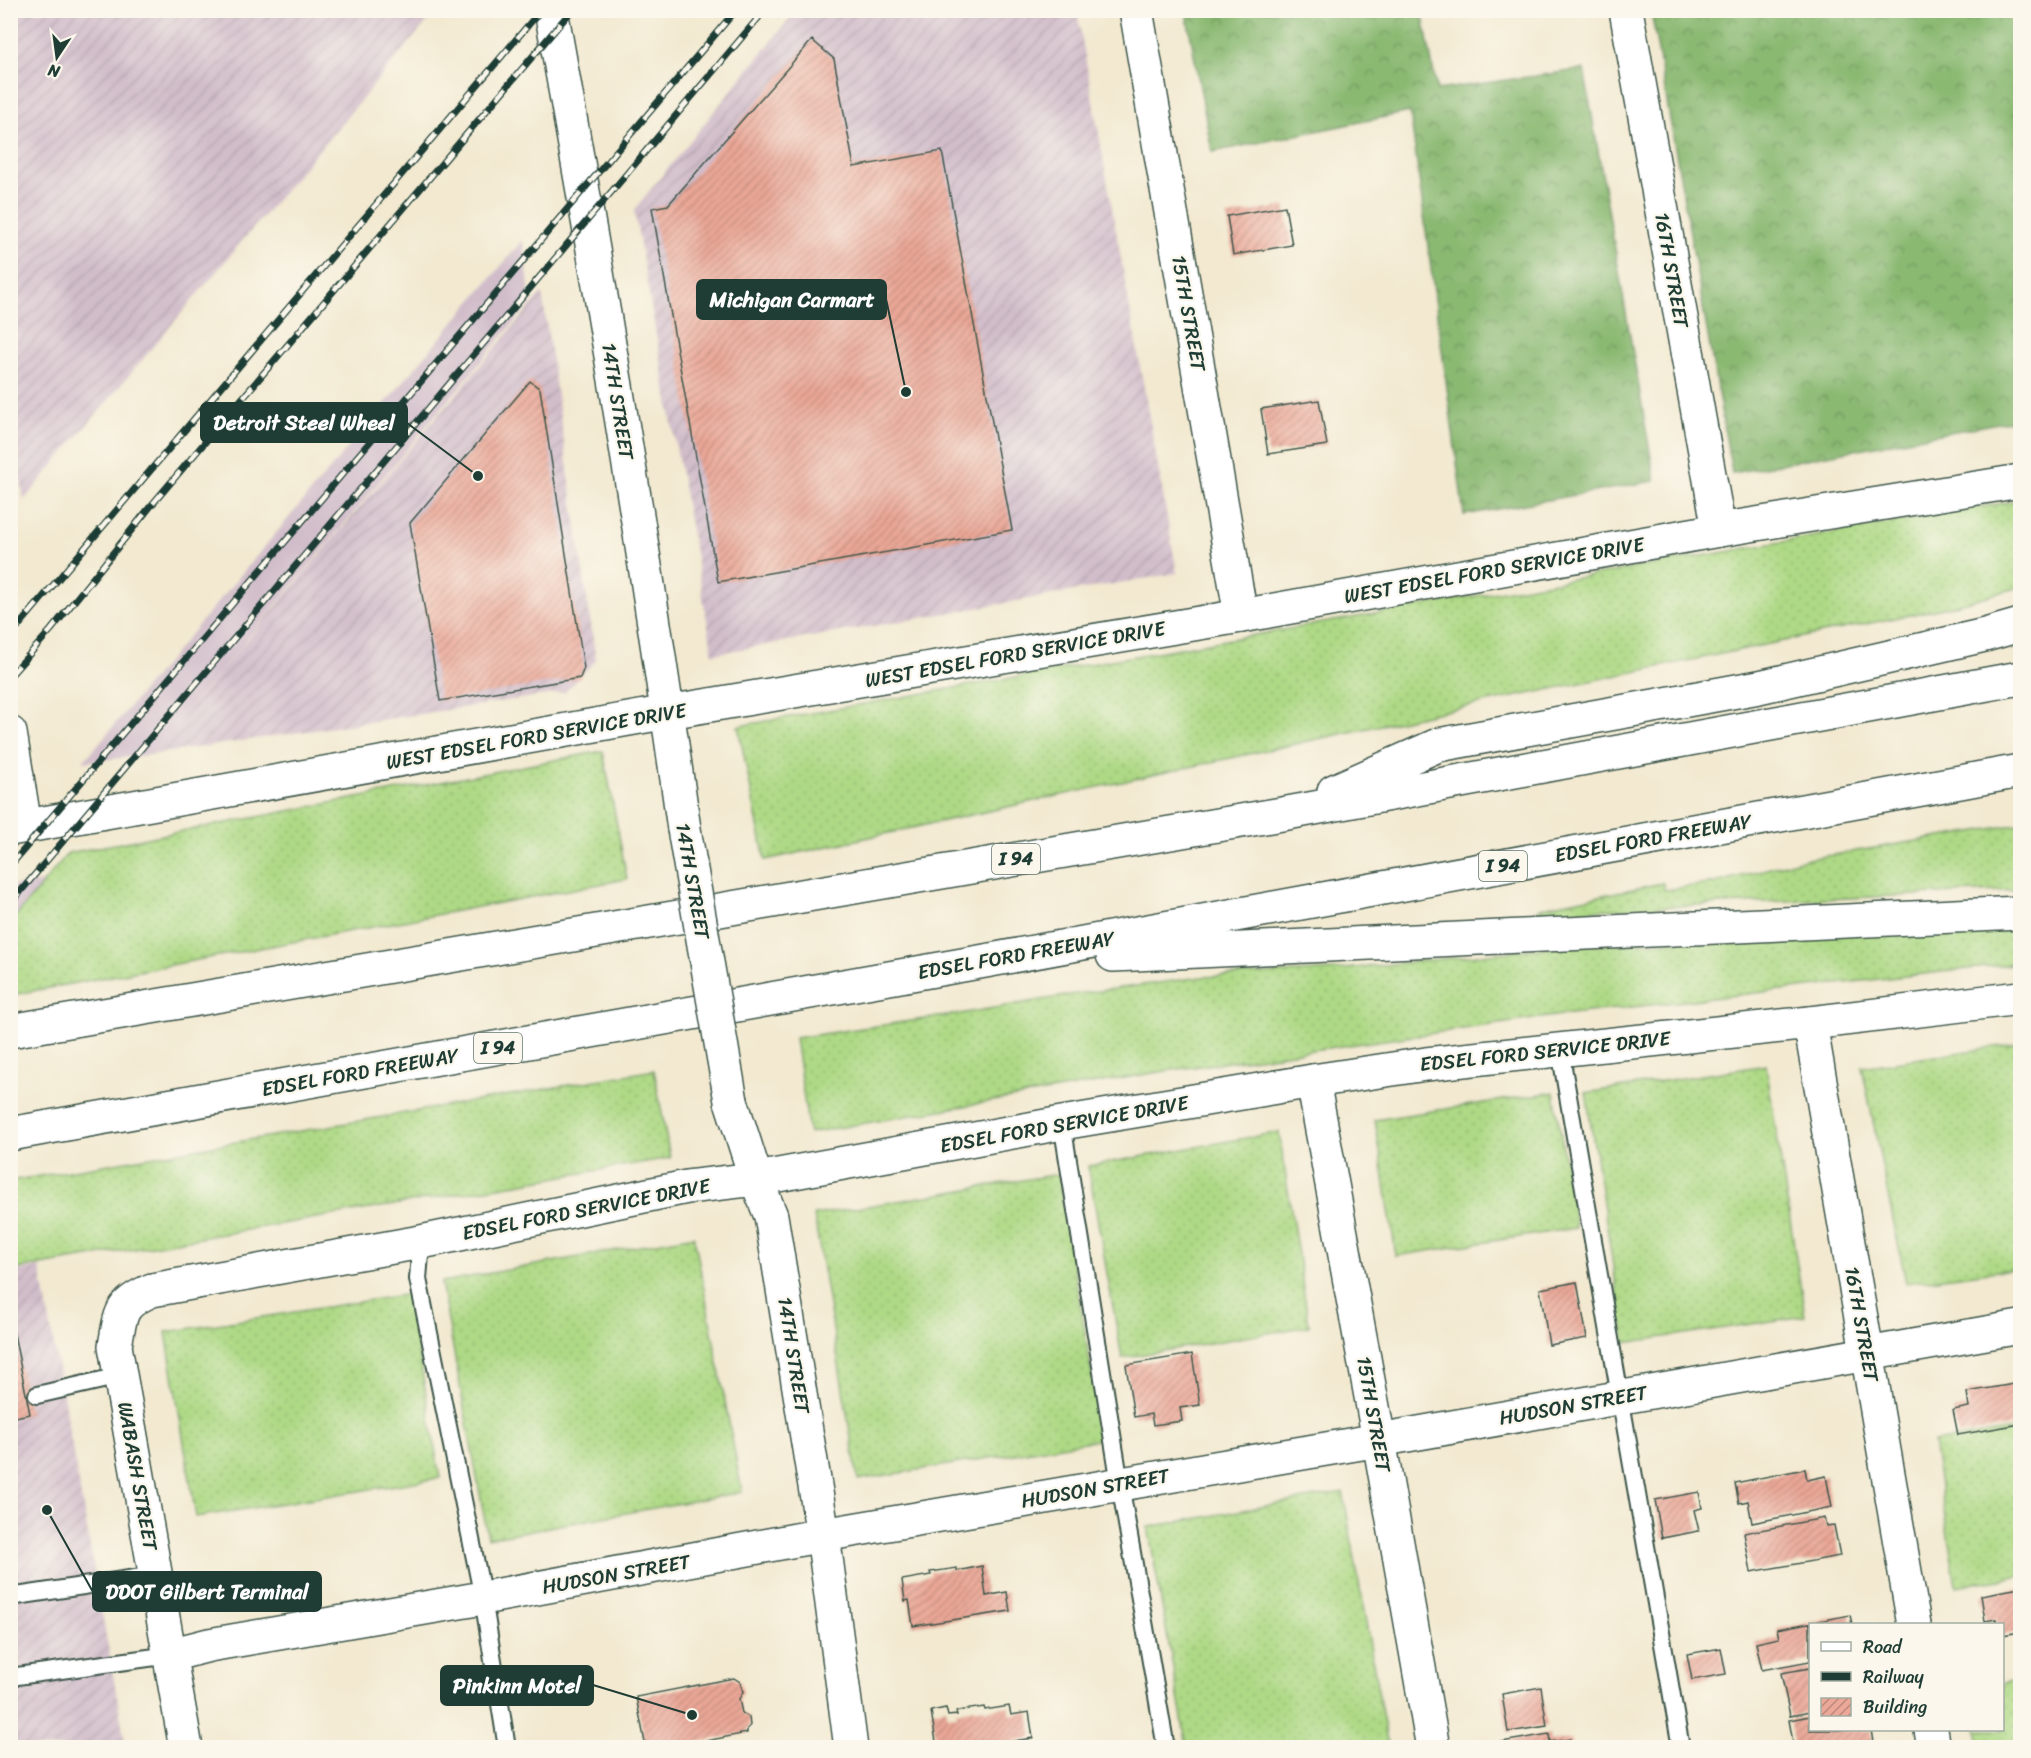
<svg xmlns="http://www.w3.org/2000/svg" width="2031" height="1758" viewBox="0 0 2031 1758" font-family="Sriracha,sans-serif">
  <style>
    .industrial { fill: url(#industrial-furrows) }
    .railway { fill: #d1bdca }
    .grass { fill: url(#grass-dots); stroke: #668b5c; stroke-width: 1.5 }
    .forest { fill: url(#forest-crowns); stroke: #547b53; stroke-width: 1.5 }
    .building { fill: url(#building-hatch) }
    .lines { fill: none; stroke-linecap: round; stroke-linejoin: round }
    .service-casing { stroke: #3f574b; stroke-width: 20 }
    .minor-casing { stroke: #3f574b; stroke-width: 36 }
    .tertiary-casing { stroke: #3f574b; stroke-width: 36 }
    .motorway-casing { stroke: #3f574b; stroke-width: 36 }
    .service { stroke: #fff; stroke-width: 16 }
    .minor { stroke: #fff; stroke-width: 33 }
    .tertiary { stroke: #fff; stroke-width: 33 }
    .motorway { stroke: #fff; stroke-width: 33 }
    .rail-casing { stroke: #1f3d34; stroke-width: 7 }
    .rail { stroke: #fbf7ec; stroke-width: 4.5; stroke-dasharray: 14; stroke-linecap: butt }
    .tertiary-bridge-casing { stroke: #3f574b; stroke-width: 36; stroke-linecap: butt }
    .tertiary-bridge { stroke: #fff; stroke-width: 33 }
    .labels { text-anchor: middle; stroke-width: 4.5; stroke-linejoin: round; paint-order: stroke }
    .shield { fill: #fbf7ec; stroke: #61756b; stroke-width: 1.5 }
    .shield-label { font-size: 18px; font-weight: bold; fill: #1f3d34 }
    .street-label { font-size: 20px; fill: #1f3d34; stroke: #fbf7ec }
    .leader { fill: none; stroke: #1f3d34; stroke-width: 2 }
    .callout-dot { fill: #1f3d34; stroke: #fbf7ec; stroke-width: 2 }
    .callout { fill: #1f3d34; stroke: #1f3d34; stroke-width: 2 }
    .callout-label { font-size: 21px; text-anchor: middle; font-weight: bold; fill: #fff }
  </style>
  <defs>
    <pattern id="industrial-furrows" width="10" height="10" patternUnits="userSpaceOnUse" patternTransform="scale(1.5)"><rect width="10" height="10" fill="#d1bdca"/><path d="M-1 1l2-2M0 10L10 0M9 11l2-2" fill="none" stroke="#b3a3ae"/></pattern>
    <pattern id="grass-dots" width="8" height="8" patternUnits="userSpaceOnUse" patternTransform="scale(1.5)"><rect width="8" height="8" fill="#aed985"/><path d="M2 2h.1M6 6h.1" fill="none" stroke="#95bb73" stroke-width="1.8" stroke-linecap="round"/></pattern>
    <pattern id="forest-crowns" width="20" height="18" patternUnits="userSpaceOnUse" patternTransform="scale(1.5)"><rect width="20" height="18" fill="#8ab972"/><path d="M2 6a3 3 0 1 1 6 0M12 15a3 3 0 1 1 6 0" fill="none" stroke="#70985e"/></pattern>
    <pattern id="building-hatch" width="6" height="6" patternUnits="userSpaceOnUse" patternTransform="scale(1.5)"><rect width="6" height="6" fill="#eba797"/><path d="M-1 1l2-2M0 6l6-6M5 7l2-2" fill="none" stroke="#be897c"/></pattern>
  </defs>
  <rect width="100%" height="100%" fill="#fbf7ec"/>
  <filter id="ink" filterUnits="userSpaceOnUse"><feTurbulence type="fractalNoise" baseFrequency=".0167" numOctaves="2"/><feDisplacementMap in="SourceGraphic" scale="12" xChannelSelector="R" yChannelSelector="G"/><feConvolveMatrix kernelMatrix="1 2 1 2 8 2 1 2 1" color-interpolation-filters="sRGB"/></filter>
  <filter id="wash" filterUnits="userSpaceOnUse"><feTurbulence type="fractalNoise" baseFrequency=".008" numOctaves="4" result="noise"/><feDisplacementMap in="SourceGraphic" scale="24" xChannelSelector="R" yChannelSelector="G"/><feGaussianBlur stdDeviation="1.35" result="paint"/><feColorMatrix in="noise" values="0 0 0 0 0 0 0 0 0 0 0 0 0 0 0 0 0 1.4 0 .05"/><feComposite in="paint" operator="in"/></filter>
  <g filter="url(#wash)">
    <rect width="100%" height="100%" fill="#f2e9d0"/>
    <path class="industrial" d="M17,11H436L24,500L10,416V12Z
      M796,11H1077L1177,573L713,654L634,210Z
      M542,293L596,660L565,692L150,755Z
      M40,1267L126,1747L11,1748V1272Z"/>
    <path class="railway" d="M523,240L531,302L150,755L83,762Z
      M45,882L11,922V886Z"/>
    <path class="grass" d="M2020,500V587L1948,607L1450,710L765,860L738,726Z
      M603,751L627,879L11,995V922L68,853Z
      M2020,824V890L1533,913L1543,907L1663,883L1664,890L1715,883L1796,861Z
      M2020,924V963L1562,1015L1165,1071L809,1133L795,1038L965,1013L1076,994L1202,977L1336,970L1554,947Z
      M2020,1043V1268L1906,1283L1862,1067Z
      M1766,1065L1805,1316L1625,1343L1586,1093Z
      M654,1070L670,1158L11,1270V1181Z
      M1554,1092L1576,1228L1396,1256L1375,1120Z
      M1279,1132L1309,1326L1122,1358L1088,1166Z
      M1058,1174L1103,1439L858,1480L814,1215Z
      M694,1236L742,1492L488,1538L441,1282Z
      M409,1294L440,1478L196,1517L166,1332Z
      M2020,1428V1576L1956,1586L1933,1442Z
      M1343,1492L1388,1747H1187L1148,1527Z
      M2020,1679V1747H1980L1977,1730H2002L2003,1683Z"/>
    <path class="forest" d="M1186,11H1422L1437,90L1584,69L1655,481L1464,515L1410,112L1212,152Z
      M1651,11H2020V419L1732,473Z"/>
    <g id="blocks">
      <path class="building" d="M812,40L834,59L854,167L942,151L1012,530L718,582L652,208L668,205Z
        M1285,206L1292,245L1233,255L1227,216Z
        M530,381L540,389L584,668L580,678L440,701L410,523Z
        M1319,400L1327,445L1268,454L1261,409Z
        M1577,1282L1587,1338L1549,1345L1540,1289Z
        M10,1314L30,1414L10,1418Z
        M1192,1354L1200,1405L1180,1408L1182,1421L1153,1425L1151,1414L1134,1417L1126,1365Z
        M2020,1383V1424L1958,1435L1953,1410L1969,1407L1967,1392Z
        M1805,1469L1807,1480L1826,1476L1832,1507L1752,1523L1748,1501L1739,1503L1735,1483Z
        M1699,1492L1702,1508L1694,1510L1699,1531L1662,1538L1655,1500Z
        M1824,1518L1826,1526L1834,1525L1840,1556L1751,1572L1744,1533Z
        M982,1566L986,1596L1007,1592L1010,1611L913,1626L909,1600L905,1601L902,1580L931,1575L930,1572L957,1568V1571Z
        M2020,1588V1632L2002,1635V1624H1997V1619L1985,1621L1981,1595Z
        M1850,1615L1852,1624H1810V1661L1762,1670L1756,1643L1779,1638L1777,1629Z
        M1721,1648L1726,1674L1692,1680L1687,1654Z
        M1810,1668V1712L1790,1716L1781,1673Z
        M734,1678L740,1682L743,1692L739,1699L742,1713L749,1717L750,1726L747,1729V1733L670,1748H646L636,1697Z
        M1541,1687L1547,1726L1508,1732L1502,1694Z
        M1009,1706L1011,1715L1029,1712L1033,1738L1013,1741L1015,1748H937L931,1711L946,1708L948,1716L957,1715L956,1711L984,1707L985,1710Z
        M1810,1716V1730H1871L1874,1748H1794L1789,1720Z
        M1549,1734L1550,1742L1570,1739L1572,1748H1496L1495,1743Z"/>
    </g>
  </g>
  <g filter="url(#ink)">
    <use href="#blocks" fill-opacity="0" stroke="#3f574b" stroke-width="1.5"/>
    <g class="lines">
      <defs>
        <path id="service" d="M1560,1050L1681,1748
          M1062,1123L1120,1484L1166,1748
          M421,1242L418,1279L483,1598L507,1748
          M37,1395L120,1376
          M10,1597L156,1575
          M10,1677L170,1655"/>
        <path id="minor" d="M1136,10L1241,616
          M1626,10L1719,530
          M10,733L25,826
          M1810,1023L1914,1624
          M1313,1081L1379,1440L1433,1748
          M170,1655L209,1645L483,1598L823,1535L1379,1440L2020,1327
          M1931,1730L1934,1748
          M186,1748L115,1346C121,1313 119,1304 152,1290L421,1242L687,1187L756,1179"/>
        <path id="tertiary" d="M551,10C600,283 646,555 684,829
          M10,829L668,712L1241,616L1719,530L2020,481
          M731,1101L756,1179L771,1216L823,1535L851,1748
          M756,1179L1062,1123L1313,1081L1426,1064L1810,1023L2020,998"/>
        <path id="motorway" d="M1334,791L1438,745L1759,687L1985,635L2020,625
          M1113,955L2020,913
          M10,1031L1282,814L2020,678
          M10,1134L985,961L2020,771"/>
      </defs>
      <use href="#service" class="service-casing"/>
      <use href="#minor" class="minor-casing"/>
      <use href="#tertiary" class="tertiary-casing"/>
      <use href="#motorway" class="motorway-casing"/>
      <use href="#service" class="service"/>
      <use href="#minor" class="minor"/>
      <use href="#tertiary" class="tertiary"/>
      <use href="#motorway" class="motorway"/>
      <defs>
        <path id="rail" d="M10,636L541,10
          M10,676L51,630L150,507L572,10
          M10,866L736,10
          M10,904L765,10"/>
      </defs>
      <use href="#rail" class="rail-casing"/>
      <use href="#rail" class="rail"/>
      <defs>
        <path id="tertiary-bridge" d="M684,829L731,1101"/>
      </defs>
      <use href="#tertiary-bridge" class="tertiary-bridge-casing"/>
      <use href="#tertiary-bridge" class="tertiary-bridge"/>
    </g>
  </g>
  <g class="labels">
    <g class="shield">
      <rect x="992" y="844" width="48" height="30" rx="4.5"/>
      <rect x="1479" y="851" width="48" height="30" rx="4.5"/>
      <rect x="474" y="1033" width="48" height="30" rx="4.5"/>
    </g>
    <g class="shield-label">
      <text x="1016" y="865">I 94</text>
      <text x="1503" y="872">I 94</text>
      <text x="498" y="1054">I 94</text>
    </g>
    <g class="street-label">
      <text transform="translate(1672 270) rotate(80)" y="7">16TH STREET</text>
      <text transform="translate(1189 313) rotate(80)" y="7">15TH STREET</text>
      <text transform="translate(618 401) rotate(81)" y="7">14TH STREET</text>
      <text transform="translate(1494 570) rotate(-10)" y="7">WEST EDSEL FORD SERVICE DRIVE</text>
      <text transform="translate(1015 654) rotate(-10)" y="7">WEST EDSEL FORD SERVICE DRIVE</text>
      <text transform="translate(536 736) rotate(-10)" y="7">WEST EDSEL FORD SERVICE DRIVE</text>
      <text transform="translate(1653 838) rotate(-10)" y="7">EDSEL FORD FREEWAY</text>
      <text transform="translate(693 881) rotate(80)" y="7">14TH STREET</text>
      <text transform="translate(1016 955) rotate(-10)" y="7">EDSEL FORD FREEWAY</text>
      <text transform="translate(1545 1051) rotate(-6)" y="7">EDSEL FORD SERVICE DRIVE</text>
      <text transform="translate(360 1072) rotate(-10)" y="7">EDSEL FORD FREEWAY</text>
      <text transform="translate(1064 1124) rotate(-10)" y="7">EDSEL FORD SERVICE DRIVE</text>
      <text transform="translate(586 1209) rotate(-11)" y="7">EDSEL FORD SERVICE DRIVE</text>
      <text transform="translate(1862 1324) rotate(80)" y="7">16TH STREET</text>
      <text transform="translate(794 1355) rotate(81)" y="7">14TH STREET</text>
      <text transform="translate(1573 1405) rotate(-10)" y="7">HUDSON STREET</text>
      <text transform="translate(1374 1414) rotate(80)" y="7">15TH STREET</text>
      <text transform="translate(138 1476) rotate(80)" y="7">WABASH STREET</text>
      <text transform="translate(1095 1488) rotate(-10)" y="7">HUDSON STREET</text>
      <text transform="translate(616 1574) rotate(-10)" y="7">HUDSON STREET</text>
    </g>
  </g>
  <path class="leader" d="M906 392L886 299M478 476L407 423M47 1510L93 1592M692 1715L593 1685"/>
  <g class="callout-dot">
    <circle cx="906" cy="392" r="6"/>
    <circle cx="478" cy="476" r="6"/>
    <circle cx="47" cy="1510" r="6"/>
    <circle cx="692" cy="1715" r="6"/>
  </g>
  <g class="callout">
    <rect x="697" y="280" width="189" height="39" rx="6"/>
    <rect x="201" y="403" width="206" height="39" rx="6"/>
    <rect x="93" y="1572" width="228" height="39" rx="6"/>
    <rect x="441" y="1666" width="152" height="39" rx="6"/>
  </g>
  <g class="callout-label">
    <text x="792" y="307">Michigan Carmart</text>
    <text x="304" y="430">Detroit Steel Wheel</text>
    <text x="207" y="1599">DDOT Gilbert Terminal</text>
    <text x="517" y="1693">Pinkinn Motel</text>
  </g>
  <rect width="2031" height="1758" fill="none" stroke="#fbf7ec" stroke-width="36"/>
  <rect x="1809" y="1623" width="195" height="108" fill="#fbf7ec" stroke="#a3ada2" stroke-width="1.5"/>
  <rect x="1821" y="1642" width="30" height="9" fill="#ffffff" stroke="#a3ada2" stroke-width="1.5"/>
  <text x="1863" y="1653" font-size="18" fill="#1f3d34">Road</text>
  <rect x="1821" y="1672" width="30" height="9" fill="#1f3d34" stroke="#a3ada2" stroke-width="1.5"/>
  <text x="1863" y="1683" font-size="18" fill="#1f3d34">Railway</text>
  <rect x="1821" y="1698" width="30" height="18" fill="url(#building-hatch)" stroke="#a3ada2" stroke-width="1.5"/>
  <text x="1863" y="1713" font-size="18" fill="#1f3d34">Building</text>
  <g transform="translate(57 57) rotate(193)" stroke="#fbf7ec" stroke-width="4.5" paint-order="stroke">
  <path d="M0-4.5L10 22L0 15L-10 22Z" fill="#1f3d34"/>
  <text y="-9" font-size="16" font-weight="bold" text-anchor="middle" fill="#1f3d34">N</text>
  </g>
</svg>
